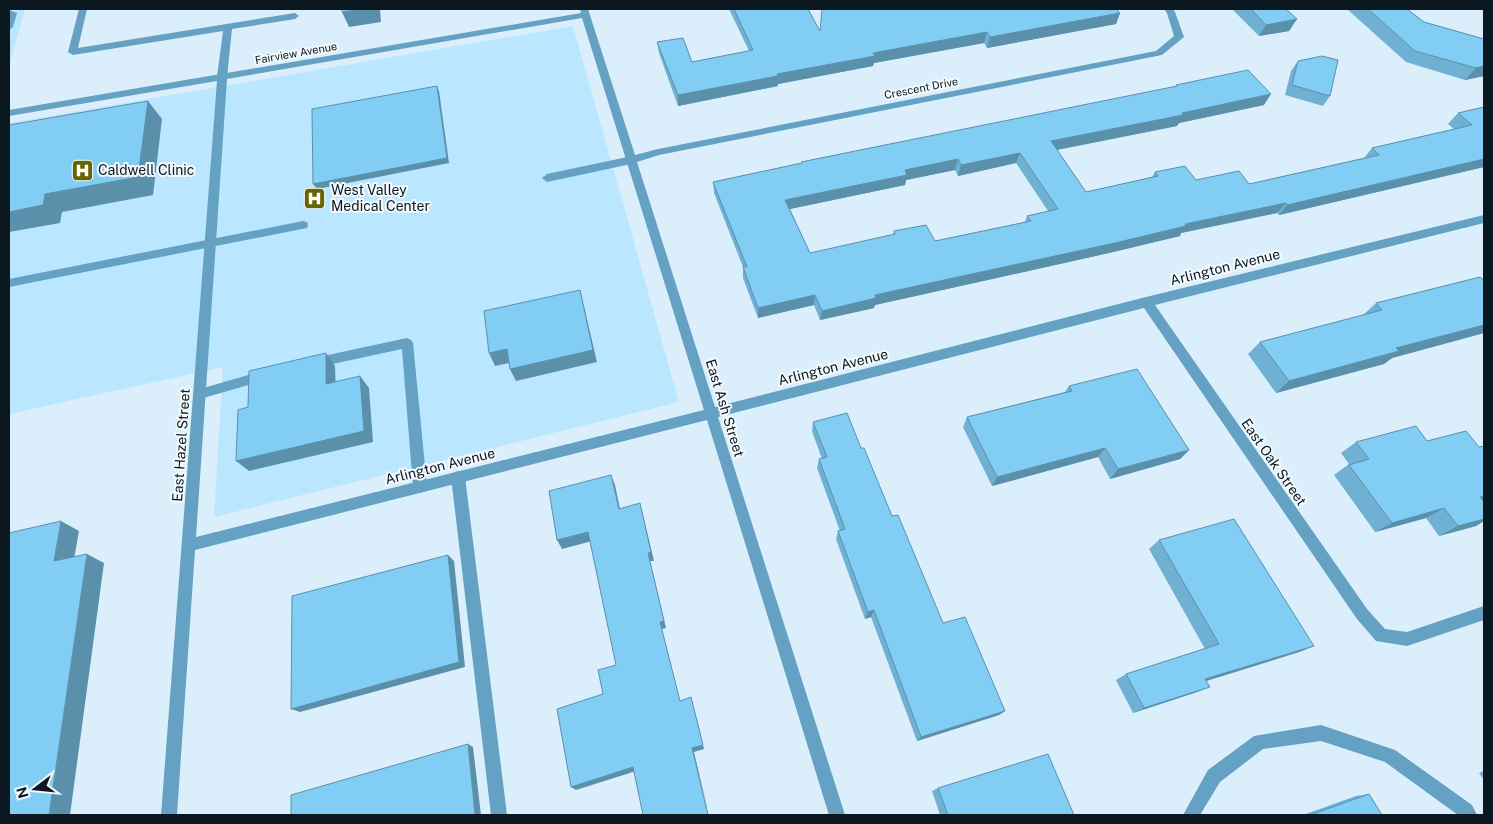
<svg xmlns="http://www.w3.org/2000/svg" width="1493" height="824" viewBox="0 0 1493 824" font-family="'Public Sans',sans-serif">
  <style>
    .built { fill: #bae6ff }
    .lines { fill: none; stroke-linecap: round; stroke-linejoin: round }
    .lane { fill: #64a1c2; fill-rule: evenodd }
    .street { fill: #64a1c2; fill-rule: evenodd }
    .wall { fill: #70b0d2; fill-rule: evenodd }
    .shaded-wall { fill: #5b90ab }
    .building { fill: #82cdf4; stroke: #5b90ab; fill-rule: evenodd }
    .labels { text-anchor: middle; stroke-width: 4; stroke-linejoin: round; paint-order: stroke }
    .far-street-label { font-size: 11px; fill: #0b181f; stroke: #f3fafe }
    .poi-label { font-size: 14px; fill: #0b181f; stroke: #f3fafe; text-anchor: start }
    .street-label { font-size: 14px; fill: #0b181f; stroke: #f3fafe }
  </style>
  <rect width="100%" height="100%" fill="#daeffb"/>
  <path class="built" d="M9,9H25L9,66Z
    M573,26L679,402L214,517L223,367L9,414V123Z"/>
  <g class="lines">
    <path class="lane" d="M79,9H87L78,48L295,13L299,16L295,19L232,29L227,77L222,80L217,77L223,31L73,55L68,52Z
      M9,10L17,13L13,27L9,30Z
      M632,156L637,160L636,163L547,182L542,178L547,174Z
      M303,221L307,222L308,225L307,228L9,287V279Z
      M407,338L411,340L413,343L427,487L425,491L420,493L415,491L413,487L402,349L314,368L310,367L308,363L310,359L314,358Z
      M265,370L269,371L271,375L269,379L200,399L196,398L194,394L196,390L200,389Z
      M458,471L463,473L465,477L507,815H491L451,477L453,473Z
      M1321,725L1395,750L1472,805L1477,815H1458L1385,762L1321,741L1263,749L1220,782L1200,815H1183L1208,770L1254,736Z"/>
    <path class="street" d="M580,9H588L635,155L658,149L1156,51L1174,36L1167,13L1164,9H1173L1175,12L1184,37L1162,55L659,155L637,162L715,407L1146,297L1484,215V223L1155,305L1367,609L1385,629L1407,632L1484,606V620L1407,646L1376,641L1357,619L1144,308L718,417L845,815H829L707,420L195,550L177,815H161L217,81L9,116V110L581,13ZM582,18L704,410L196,537L227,79Z"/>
  </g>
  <path class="wall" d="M729,9H808L820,31L1120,13L1116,24L987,48L984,43L874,63L873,66L778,84V86L678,106L659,53L657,42L692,62L749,51Z
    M1232,9H1293L1287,10L1297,19L1289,31L1259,36Z
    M1347,9H1407L1424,22L1484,39V76L1465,80L1406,62Z
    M1298,61L1330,96L1323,106L1285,95L1291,71Z
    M1176,85L1264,105L1179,123L1177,126L1057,150L1086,192L1152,177L1155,172L1196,180L1249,184L1364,158L1372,148L1454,129L1448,124L1458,113L1484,107V167L1279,215L1277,213L1181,233L1180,236L1109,253L875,305L874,308L820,320L814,305L758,318L743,278V267L714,193L713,182L801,163V162L1175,87ZM1016,163L1048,211L1027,216L1025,222L935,241L894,231L893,235L810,253L790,209L905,185L906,180L955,170L958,176Z
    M1484,279V333L1392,358L1384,364L1276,393L1248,354L1260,342L1362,316L1376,303Z
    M1069,386L1189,450L1180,459L1110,479L1098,457L992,486L963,427L967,417L1065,392Z
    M813,422L861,448L892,516L943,623L1005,711L999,715L917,741L871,617L865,619L836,539L838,531H840L817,468L819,459H822L812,431Z
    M1427,441L1484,502V521L1476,526L1439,536L1426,518L1375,532L1334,475L1349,464L1341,453L1356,442Z
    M1159,540L1314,646L1299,652L1206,681L1197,692L1133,713L1116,680L1126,674L1205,649L1149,549Z
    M1484,771V780L1479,773Z
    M938,788L1074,815H940L932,791Z
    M1369,794L1382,815H1303L1356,796Z"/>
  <path class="shaded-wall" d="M362,9H380L381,22L349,27L342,12Z
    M1120,13L1116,24L987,48L990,37Z
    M1297,19L1289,31L1259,36L1266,25Z
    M987,32L984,43L874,63L873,66L778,84V86L678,106V95L873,53Z
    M1484,66V76L1465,80L1476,68Z
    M437,86L439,91L449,163L317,189L313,184Z
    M1271,94L1264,105L1179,123L1177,126L1046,152L1051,141Z
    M148,101L162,119L153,195L62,212L60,223L9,232V212L45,194Z
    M1020,153L1016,163L958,176L961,165Z
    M958,159L955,170L906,180L905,185L785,210V200L905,170Z
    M1484,159V167L1279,215L1287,205Z
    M1286,203L1277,213L1181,233L1180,236L1109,253L875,305L874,308L820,320L822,311L875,295L1185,224Z
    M580,290L597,362L516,381L510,369Z
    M815,295L814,305L758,318V308Z
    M1484,325V333L1392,358L1384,364L1276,393L1289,381L1396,348Z
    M507,349L513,362L495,366L489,353Z
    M326,353L335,366L336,396L326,384Z
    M360,376L369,388L373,442L249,471L236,461Z
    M1105,448L1098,457L992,486L997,477Z
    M1189,450L1180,459L1110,479L1118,469Z
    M611,475L615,485L622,518L619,509Z
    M1484,496V501L1462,507L1480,497Z
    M640,503L654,561H650L666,628L662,629L681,706L660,622Z
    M1444,508L1426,518L1375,532L1392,523Z
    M1484,519V521L1476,526L1439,536L1458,526Z
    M61,521L79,531L72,570L54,561Z
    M588,532L592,541L562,549L557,540Z
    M87,554L104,563L70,815H49Z
    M448,555L454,561L465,667L300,712L291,709Z
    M874,610L871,617L865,619L868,612Z
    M1314,646L1299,652L1193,685L1205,679Z
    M1210,687L1197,692L1133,713L1144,708Z
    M691,697L704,749L694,752L709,815L692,748Z
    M1005,711L999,715L917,741L921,737Z
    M468,744L473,747L481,815H475Z
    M633,767L636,771L576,790L571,787Z"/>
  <path class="building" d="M342,9H362L342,12Z
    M734,9H808L820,31L822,9H1116L1120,13L990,37L987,32L873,53L875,56L777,74L778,76L678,95L657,42L683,38L692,62L753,50Z
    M1251,9H1286L1297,19L1266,25Z
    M1368,9H1407L1424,22L1484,39V66L1476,68L1415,51Z
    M1322,56L1338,60L1330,96L1292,85L1298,61Z
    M1248,70L1271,94L1182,113L1183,115L1051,141L1086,192L1158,176L1155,172L1185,166L1196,180L1239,171L1249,184L1379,155L1372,148L1472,125L1458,113L1484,107V159L1287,205L1286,203L1185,224L1186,226L1115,243L875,295L876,298L822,311L815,295L758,308L743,267H747L713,182L802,163L801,162L1177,86L1176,85ZM1020,153L1058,209L1027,216L1031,221L935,241L926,225L894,231L895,234L810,253L785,200L907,175L905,170L958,159L961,165Z
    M437,86L447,158L313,184L312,109Z
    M148,101L138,177L45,194L43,205L9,212V125Z
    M1480,277L1482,279H1484V325L1396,348L1399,351L1289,381L1260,342L1382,310L1376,303Z
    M580,290L593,350L510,369L507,349L489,353L484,311Z
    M326,353V384L360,376L364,431L236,461L238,410L248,407L249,371Z
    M1137,369L1189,450L1118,469L1105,448L997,477L967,417L1072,391L1069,386Z
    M847,413L861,448H864L892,516L898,515L943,623L965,617L1005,711L921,737L874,610L868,612L838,531L845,529L819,459L827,457L813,422Z
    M1416,426L1427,441L1466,431L1479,447L1484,446V496L1480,497L1484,502V519L1458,526L1444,508L1392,523L1349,465L1369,459L1356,442Z
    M611,475L619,509L640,503L651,552L648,553L664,621L660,622L680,701L691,697L703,745L692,748L708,815H643L633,767L571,787L557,709L603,694L598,670L616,665L588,532L557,540L549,491Z
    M1234,519L1314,646L1205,679L1210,687L1144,708L1126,674L1219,644L1159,540Z
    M61,521L54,561L87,554L49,815H9V533Z
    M448,555L459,662L291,709L292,596Z
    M468,744L475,815H291V795Z
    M1048,754L1074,815H948L938,788Z
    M1369,794L1382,815H1310Z"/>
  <defs>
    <symbol id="hospital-square" viewBox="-11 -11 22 22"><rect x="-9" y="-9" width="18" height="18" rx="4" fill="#666500" stroke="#f3fafe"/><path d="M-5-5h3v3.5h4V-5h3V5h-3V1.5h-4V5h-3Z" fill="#fff"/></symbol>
  </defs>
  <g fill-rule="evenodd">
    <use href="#hospital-square" x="70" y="158" width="25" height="25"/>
    <use href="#hospital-square" x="302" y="186" width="25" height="25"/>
  </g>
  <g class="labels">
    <g class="far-street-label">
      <text transform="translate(296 53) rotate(-10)" y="4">Fairview Avenue</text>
      <text transform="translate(921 88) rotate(-11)" y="4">Crescent Drive</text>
    </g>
    <g class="poi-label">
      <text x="98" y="175">Caldwell Clinic</text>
      <text x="331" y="195">West Valley<tspan x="331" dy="16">Medical Center</tspan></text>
    </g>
    <g class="street-label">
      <text transform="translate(1225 267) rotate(-14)" y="5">Arlington Avenue</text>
      <text transform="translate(833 367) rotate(-14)" y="5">Arlington Avenue</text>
      <text transform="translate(725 408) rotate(73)" y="5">East Ash Street</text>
      <text transform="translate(181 445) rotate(-86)" y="5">East Hazel Street</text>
      <text transform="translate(1274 462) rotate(55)" y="5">East Oak Street</text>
      <text transform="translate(440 466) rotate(-14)" y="5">Arlington Avenue</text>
    </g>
  </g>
  <rect width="1493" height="824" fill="none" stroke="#0b181f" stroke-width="20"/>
  <g transform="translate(35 789) rotate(254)" stroke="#f3fafe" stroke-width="4" paint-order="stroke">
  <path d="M0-4L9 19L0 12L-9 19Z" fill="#0b181f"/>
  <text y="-8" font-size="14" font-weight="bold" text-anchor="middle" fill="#0b181f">N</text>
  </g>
</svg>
